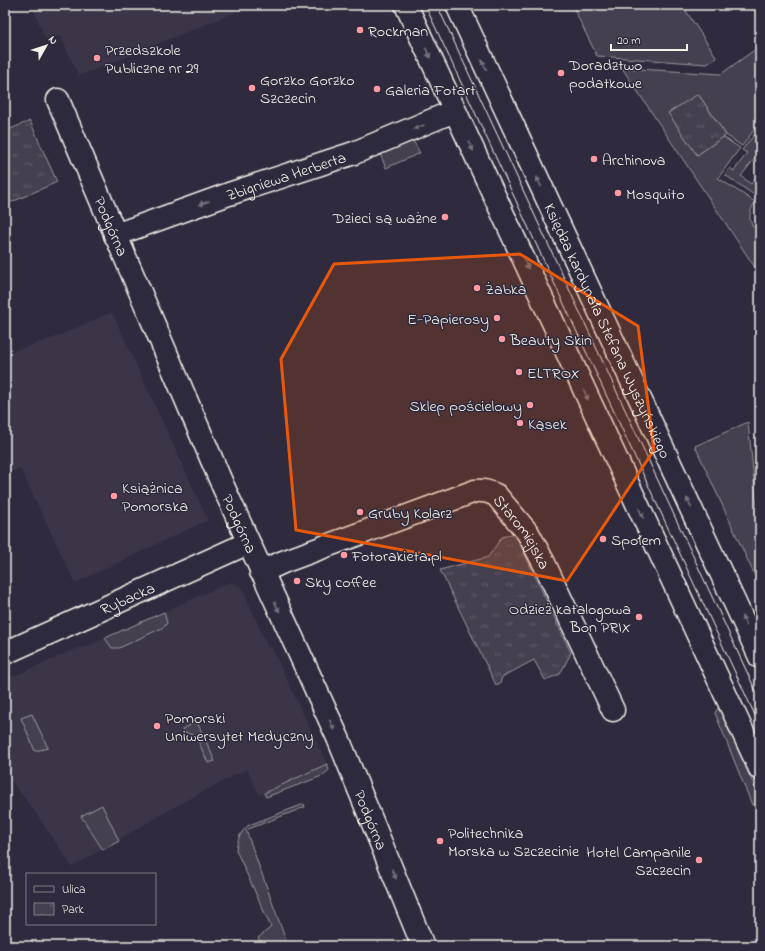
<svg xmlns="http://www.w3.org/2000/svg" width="765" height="951" viewBox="0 0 765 951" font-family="'Indie Flower',sans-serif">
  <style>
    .built { fill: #3b3647 }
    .green { fill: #454050; stroke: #9c989c }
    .park { fill: url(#park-tufts); stroke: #9c989c }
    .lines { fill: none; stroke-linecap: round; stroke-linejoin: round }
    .street-casing { stroke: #f4f1e8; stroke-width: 25 }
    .primary-casing { stroke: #f4f1e8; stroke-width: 25 }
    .street { stroke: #2f2a3d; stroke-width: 22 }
    .primary { stroke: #2f2a3d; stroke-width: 22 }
    .tram { stroke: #f4f1e8; stroke-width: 1 }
    .oneway { fill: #747079 }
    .marked { fill: #e8590c; fill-opacity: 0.2; stroke: #e8590c; stroke-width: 3; stroke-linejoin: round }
    .poi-dot { fill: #ff9aa2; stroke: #2f2a3d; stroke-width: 1.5 }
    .labels { text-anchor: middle; stroke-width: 3; stroke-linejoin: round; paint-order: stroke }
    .poi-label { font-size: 16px; fill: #f4f1e8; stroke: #2f2a3d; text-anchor: start }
    .street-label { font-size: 16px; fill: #f4f1e8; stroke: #2f2a3d }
  </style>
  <defs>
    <pattern id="park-tufts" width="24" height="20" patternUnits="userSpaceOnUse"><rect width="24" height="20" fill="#454050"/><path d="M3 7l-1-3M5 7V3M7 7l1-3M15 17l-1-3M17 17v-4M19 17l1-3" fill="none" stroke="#605c69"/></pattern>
  </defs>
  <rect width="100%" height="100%" fill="#2f2a3d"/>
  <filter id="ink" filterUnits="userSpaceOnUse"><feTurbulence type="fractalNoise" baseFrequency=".025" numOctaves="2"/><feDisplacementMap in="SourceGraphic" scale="8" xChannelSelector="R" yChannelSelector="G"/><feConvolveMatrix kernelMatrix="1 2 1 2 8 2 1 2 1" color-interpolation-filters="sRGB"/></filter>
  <g filter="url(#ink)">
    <path class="built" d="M32,5H233L236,12L79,76L60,36L45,39Z
      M112,312L208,520L75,583L20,468L5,474V354L56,337Z
      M230,582L242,587L268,648L271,646L327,764L259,795L247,769L185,801L72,867L35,812L5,773V680L80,647L81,649L99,641Z"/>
    <path class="green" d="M572,5H682L717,58L707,64L597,56Z
      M760,46V122L742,146L726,135L698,94L697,155L723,137L740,148L718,178L755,202C748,214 747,224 760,233V275L622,68L721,74Z
      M754,135H760V159L756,157L741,176L751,184L760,173V199L725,175L730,168L734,171L747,153L742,150Z
      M412,139L420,153L386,168L379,152Z
      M748,422L756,500L760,520V587L695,446Z
      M164,612L167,623L164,627L119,648H112L105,638Z
      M718,708L727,721L759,798L760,817L756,815L755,810L757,808L755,804L752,805L715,713Z
      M32,714L48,748L35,751L21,718Z
      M197,722L215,761L208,763L196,736L184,732L182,729Z
      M327,764L329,770L322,776L266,797L264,793Z
      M304,804L305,807L246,830L288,946H264L258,938L271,927L236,850C238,839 240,832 249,825Z
      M102,805L119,841L103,850L81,816Z"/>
    <path class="park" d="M698,94L726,135L697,155L668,113Z
      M30,121L57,182L5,205V131Z
      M515,533L571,653L560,674L545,680L534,660L502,677L500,683L496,685L440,570L488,557L502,537Z"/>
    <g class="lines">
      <defs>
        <g id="street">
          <path id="s1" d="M58,100L223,486L338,738L423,946"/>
          <path id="s2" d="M115,235L229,194L354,153L454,111"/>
          <path id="s3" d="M261,572L283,562L475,491C483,490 488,491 496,495L528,533L544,563L613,710"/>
          <path id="s4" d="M5,653L248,543"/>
        </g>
        <g id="primary">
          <path d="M406,5L760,769"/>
          <path id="s5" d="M457,5L760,657"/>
        </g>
      </defs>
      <use href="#street" class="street-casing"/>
      <use href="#primary" class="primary-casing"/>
      <use href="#street" class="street"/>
      <use href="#primary" class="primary"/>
      <path class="tram" d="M425,5L760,726
        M437,5L760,700"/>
    </g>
    <defs><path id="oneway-solid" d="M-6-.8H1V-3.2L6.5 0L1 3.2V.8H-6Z"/></defs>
    <g class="oneway">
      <use href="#oneway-solid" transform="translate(428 53) rotate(65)"/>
      <use href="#oneway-solid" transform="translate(484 65) rotate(-115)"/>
      <use href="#oneway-solid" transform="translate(419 127) rotate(157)"/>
      <use href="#oneway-solid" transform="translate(471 146) rotate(65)"/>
      <use href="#oneway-solid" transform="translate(539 182) rotate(-115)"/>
      <use href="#oneway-solid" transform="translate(204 203) rotate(160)"/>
      <use href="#oneway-solid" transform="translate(526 264) rotate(65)"/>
      <use href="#oneway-solid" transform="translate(586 395) rotate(65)"/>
      <use href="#oneway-solid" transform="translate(689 503) rotate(-115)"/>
      <use href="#oneway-solid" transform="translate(641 513) rotate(65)"/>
      <use href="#oneway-solid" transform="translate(277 607) rotate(65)"/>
      <use href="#oneway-solid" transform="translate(744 621) rotate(-115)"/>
      <use href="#oneway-solid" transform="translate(332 725) rotate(65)"/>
      <use href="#oneway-solid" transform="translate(394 874) rotate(68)"/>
    </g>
  </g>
  <path class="marked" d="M520,254L638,326L654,450L567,581L296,530L281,359L334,264Z"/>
  <g class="poi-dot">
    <circle cx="360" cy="30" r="4"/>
    <circle cx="97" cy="58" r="4"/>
    <circle cx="561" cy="73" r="4"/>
    <circle cx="252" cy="88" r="4"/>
    <circle cx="377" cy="89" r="4"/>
    <circle cx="594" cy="159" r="4"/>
    <circle cx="618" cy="193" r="4"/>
    <circle cx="445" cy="217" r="4"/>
    <circle cx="477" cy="288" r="4"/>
    <circle cx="497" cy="318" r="4"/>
    <circle cx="502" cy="339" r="4"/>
    <circle cx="519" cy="372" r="4"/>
    <circle cx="530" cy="405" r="4"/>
    <circle cx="520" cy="423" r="4"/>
    <circle cx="114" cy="496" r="4"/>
    <circle cx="360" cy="512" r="4"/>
    <circle cx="603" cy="539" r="4"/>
    <circle cx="344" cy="555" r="4"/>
    <circle cx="297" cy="581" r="4"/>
    <circle cx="639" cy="617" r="4"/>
    <circle cx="157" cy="726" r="4"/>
    <circle cx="440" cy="841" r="4"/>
    <circle cx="699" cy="860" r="4"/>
  </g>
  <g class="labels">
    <g class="poi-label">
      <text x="368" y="36">Rockman</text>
      <text x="105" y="55">Przedszkole<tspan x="105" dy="18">Publiczne nr 29</tspan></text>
      <text x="569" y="70">Doradztwo<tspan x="569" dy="18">podatkowe</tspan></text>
      <text x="260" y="85">Gorzko Gorzko<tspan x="260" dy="18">Szczecin</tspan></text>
      <text x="385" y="95">Galeria Fotart</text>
      <text x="602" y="165">Archinova</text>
      <text x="626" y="199">Mosquito</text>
      <text x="437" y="223" text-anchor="end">Dzieci są ważne</text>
      <text x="485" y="294">Żabka</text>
      <text x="489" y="324" text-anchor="end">E-Papierosy</text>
      <text x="510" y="345">Beauty Skin</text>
      <text x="527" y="378">ELTROX</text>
      <text x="522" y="411" text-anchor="end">Sklep pościelowy</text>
      <text x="528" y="429">Kąsek</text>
      <text x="122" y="493">Książnica<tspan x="122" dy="18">Pomorska</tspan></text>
      <text x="368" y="518">Gruby Kolarz</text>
      <text x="611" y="545">Społem</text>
      <text x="352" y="561">Fotorakieta.pl</text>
      <text x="305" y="587">Sky coffee</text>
      <text x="631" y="614" text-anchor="end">Odzież katalogowa<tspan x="631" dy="18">Bon PRIX</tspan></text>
      <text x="165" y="723">Pomorski<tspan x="165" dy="18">Uniwersytet Medyczny</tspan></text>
      <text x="448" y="838">Politechnika<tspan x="448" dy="18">Morska w Szczecinie</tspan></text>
      <text x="691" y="857" text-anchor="end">Hotel Campanile<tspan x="691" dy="18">Szczecin</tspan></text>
    </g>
    <g class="street-label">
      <text dy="6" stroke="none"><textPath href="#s2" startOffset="181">Zbigniewa Herberta</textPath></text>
      <text dy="6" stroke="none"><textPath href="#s1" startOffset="137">Podgórna</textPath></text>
      <text dy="6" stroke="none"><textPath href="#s5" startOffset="359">Księdza kardynała Stefana Wyszyńskiego</textPath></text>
      <text dy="6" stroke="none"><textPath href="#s1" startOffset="461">Podgórna</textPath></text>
      <text dy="6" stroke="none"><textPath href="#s3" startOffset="296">Staromiejska</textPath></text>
      <text dy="6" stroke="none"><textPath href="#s4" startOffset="134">Rybacka</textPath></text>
      <text dy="6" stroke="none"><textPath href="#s1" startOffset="785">Podgórna</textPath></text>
    </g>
  </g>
  <rect width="765" height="951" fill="none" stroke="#2f2a3d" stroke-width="20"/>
  <rect x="10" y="10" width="745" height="931" fill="none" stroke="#f4f1e8" stroke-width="1.5" filter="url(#ink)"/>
  <rect x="26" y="873" width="130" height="52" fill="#2f2a3d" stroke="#7e7a81"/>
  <rect x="34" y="886" width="20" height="6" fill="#2f2a3d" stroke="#7e7a81"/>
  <text x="62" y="893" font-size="12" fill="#f4f1e8">Ulica</text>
  <rect x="34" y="903" width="20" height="12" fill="url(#park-tufts)" stroke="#7e7a81"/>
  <text x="62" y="913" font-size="12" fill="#f4f1e8">Park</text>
  <g transform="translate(46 46) rotate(51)" stroke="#2f2a3d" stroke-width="3" paint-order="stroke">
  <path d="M0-3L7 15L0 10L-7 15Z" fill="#f4f1e8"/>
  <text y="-6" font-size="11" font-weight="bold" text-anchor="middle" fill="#f4f1e8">N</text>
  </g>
  <path d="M611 44v6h76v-6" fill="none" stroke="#f4f1e8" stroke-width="2"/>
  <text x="617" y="44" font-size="12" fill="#f4f1e8" stroke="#2f2a3d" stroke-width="3" paint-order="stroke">20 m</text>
</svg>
